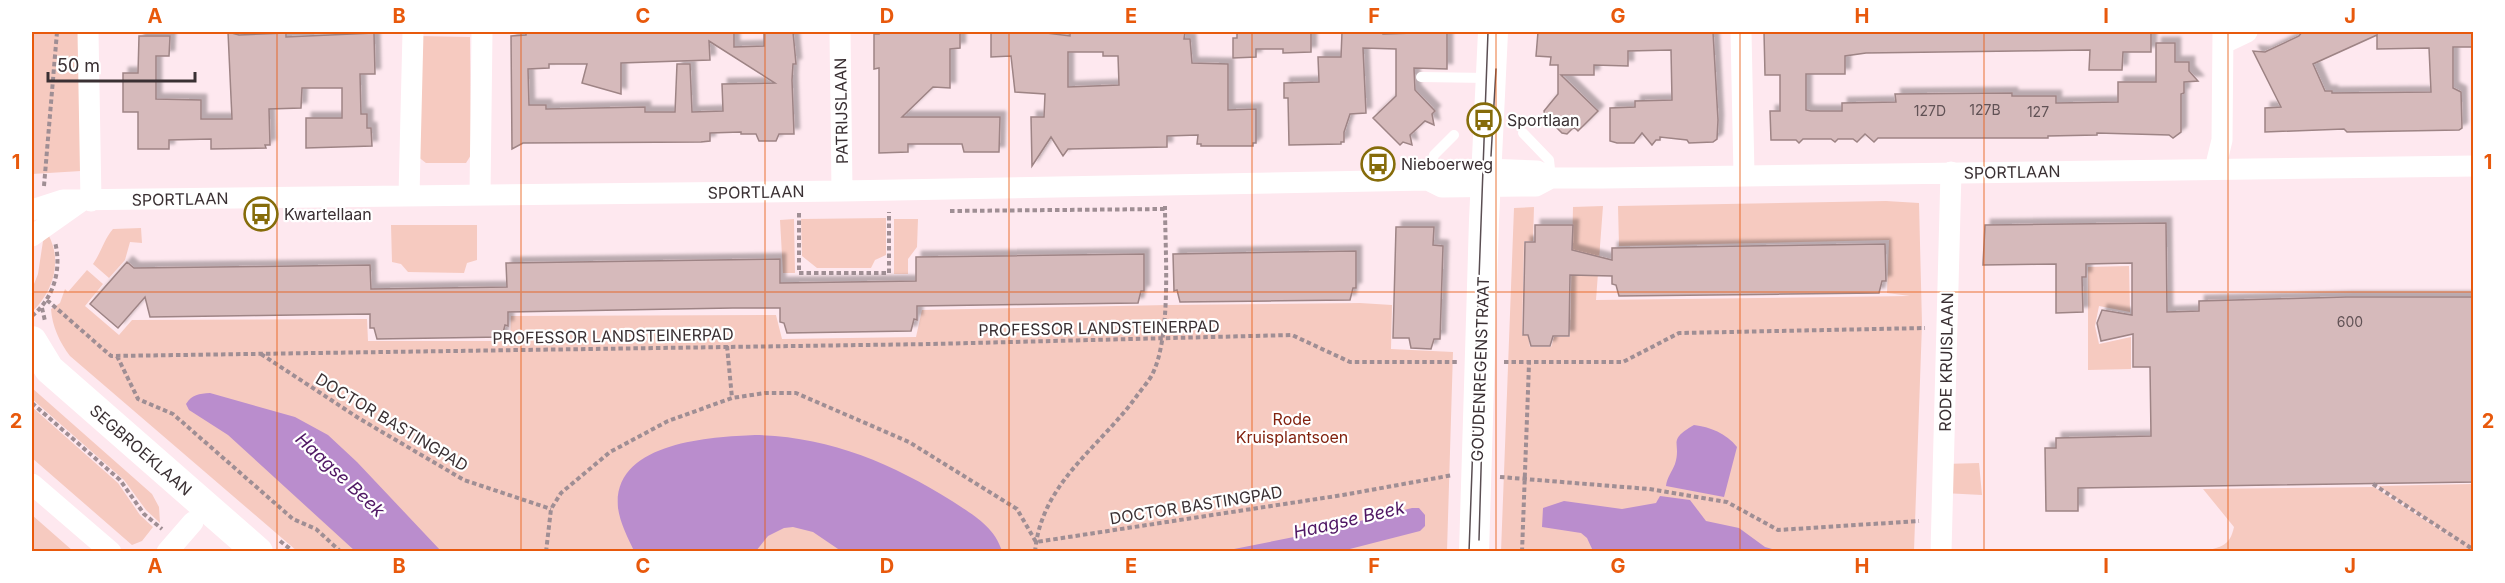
<svg xmlns="http://www.w3.org/2000/svg" width="2505" height="583" viewBox="0 0 2505 583" font-family="Inter,sans-serif">
  <style>
    .green { fill: #f6cac0 }
    .water { fill: #ba8dcd }
    .building { fill: #d6babb; stroke: #9e8485; stroke-width: 1.5; fill-rule: evenodd; filter: url(#shadow) }
    .lines { fill: none; stroke-linecap: round; stroke-linejoin: round }
    .path { stroke: #9f8e94; stroke-width: 4; stroke-dasharray: 4.5 3; stroke-linecap: butt }
    .lane { stroke: #fff; stroke-width: 10 }
    .street { stroke: #fff; stroke-width: 21 }
    .secondary { stroke: #fff; stroke-width: 30 }
    .tram { stroke: #5a4e52; stroke-width: 1.5 }
    .grid { fill: none; stroke: #e8590c; stroke-width: 1.5; stroke-opacity: 0.55 }
    .labels { text-anchor: middle; stroke-width: 4.5; stroke-linejoin: round; paint-order: stroke }
    .number-label { font-size: 14px; fill: #615255 }
    .street-label { font-size: 16px; fill: #3a3033; stroke: #fff }
    .poi-label { font-size: 16px; fill: #3a3033; stroke: #fff; text-anchor: start }
    .park-label { font-size: 16px; fill: #82220f; stroke: #fff }
    .water-label { font-size: 18px; font-style: italic; fill: #501764; stroke: #fff }
    .neatline { fill: none; stroke: #e8590c; stroke-width: 2 }
    .grid-label { font-size: 20px; text-anchor: middle; font-weight: bold; fill: #e8590c }
  </style>
  <defs>
    <filter id="shadow"><feDropShadow dx="5.5" dy="-5.5" stdDeviation="1.5" flood-color="#0004"/></filter>
  </defs>
  <rect width="100%" height="100%" fill="#fee8ef"/>
  <path class="green" d="M32,32H81V171L32,174Z
    M417,36L470,37L471,155L466,163H426L417,156Z
    M1886,201L1919,203L1922,324L1914,551L1501,552L1514,208L1534,207L1533,241H1524L1522,335L1528,336L1530,347H1551L1554,337H1570L1573,207L1603,206L1596,300L1910,296L1887,293L1889,240L1619,246L1618,206Z
    M886,218V255L875,260L871,268H817L802,256L801,219Z
    M794,219L795,273H783L780,220Z
    M894,219H918L917,247L908,259V274H894Z
    M391,225H477V260L467,263L464,273L408,272L401,264L392,262Z
    M141,228L142,243L130,242L125,260L109,278L93,264C101,253 104,239 113,229Z
    M48,234C63,261 53,292 32,312V289L38,274L43,241Z
    M2129,266L2130,312L2099,306L2095,326L2099,344L2131,337V369L2088,370V267Z
    M87,270L103,284L85,306L119,335L132,320L367,319L368,341H510L511,316L776,315L782,339L916,337L922,310L1168,305L1360,303L1392,305L1391,349L1453,352L1447,551H297L70,356C60,343 52,326 51,309L60,303L65,289L68,292Z
    M32,388L152,494L159,507L160,523L146,510L124,480L32,399Z
    M32,407L118,483L140,515L153,527L142,541L132,545L32,458Z
    M1979,463L1982,495L1943,493L1944,464Z
    M2473,484V551H2204C2221,547 2230,546 2234,527L2203,489L2374,487L2465,546L2378,486Z
    M32,515L73,551H32Z"/>
  <path class="water" d="M210,393L295,417L328,435L357,462L441,551H355L228,435L189,410L186,404C192,394 199,394 210,393Z
    M1694,425C1710,427 1726,433 1737,447L1724,497L1666,486C1667,477 1672,472 1675,464C1682,442 1666,441 1694,425Z
    M755,435C827,436 892,463 952,501C973,515 994,526 1002,551H841L813,532L793,527L784,528L768,536L756,551H634C628,538 620,523 618,508C612,442 710,437 755,435Z
    M1660,496L1690,500L1706,521L1739,528L1765,547L1779,551H1838H1593L1587,538L1581,533L1542,527L1543,508L1564,501L1622,509L1656,503Z
    M1412,508H1419L1425,515V526L1420,531L1342,551H1224L1304,535Z"/>
  <path class="building" d="M228,32L239,35L286,33V37L374,33L375,74H360L361,114H367V128H371L372,146L306,148V118H342V88H302L301,108L269,109L270,145H265L266,148L211,149V139L169,140V149H138V112H123V73H138L139,36H170L169,56H156V99L201,100V119H232Z
    M526,32H734V47L764,46V32H793L796,64H793L792,80L794,134H779L776,141H759L756,134H741V132L710,133V141L701,142L523,143L512,149L511,36L526,35ZM709,41L775,83L722,84L723,111L692,112L690,64H677L675,112H645V107L546,109V105H529L528,69L549,68V64H587L582,83L621,94V63L710,60Z
    M879,32H960V48L950,49V88L933,87L902,117H1000L999,152H964L962,144H908V152L879,153V68L874,69V34H879Z
    M991,32H1038L1070,36V32H1185L1184,39H1190L1192,63L1228,64V110L1256,109V143H1253V146H1201V144H1197L1198,135L1167,136V147L1068,149L1063,156L1051,137L1032,166L1031,117H1044L1045,94L1015,92L1011,56L991,57ZM1068,52H1103V56H1118L1119,85L1068,87Z
    M1237,32H1311V52L1283,53V49H1256V57L1233,58V38H1237Z
    M1342,32H1383V34L1447,32V69L1414,68L1415,90L1435,111L1432,114L1434,125L1425,121L1410,135L1412,145L1403,142L1400,145L1373,118L1396,96V49L1363,48L1366,113L1350,114L1344,132V142H1341V144L1289,145L1288,98H1284V83L1319,82L1318,57H1341Z
    M1538,32H1713L1718,120L1717,139L1713,142L1689,143L1687,140L1660,137V140H1656L1652,145L1642,133L1634,143H1617L1610,141V108L1635,107V101L1672,100L1671,50L1628,51V66L1594,65V75H1561L1598,111L1578,131L1574,127L1567,134L1562,133L1545,116L1544,111L1558,94V65H1550L1551,57L1536,56Z
    M1764,32H2151V52H2123L2122,70H2089L2090,50L1866,53L1845,56V74H1806V110L1811,111H1842V103L1896,102L1895,94L2012,93V96H2056V103L2118,102V82H2156V43H2175V62H2189V71L2198,81L2184,82V93L2181,94V132L2173,138L2169,135L2097,133V135L2048,136V138H1878L1874,142L1865,134L1857,142L1853,139H1838L1835,142L1831,139H1803L1799,143L1796,140H1771L1770,111H1780V75H1765Z
    M2302,32H2474V47H2453V88L2461,92L2462,128L2459,130L2347,132L2344,129L2265,132V108L2281,107L2253,51L2265,52L2299,36ZM2377,35V49L2429,48L2431,92L2332,93V91H2325L2313,64Z
    M2166,223L2167,312L2199,311V301L2346,297H2474V482L2078,488V511H2046L2045,448H2056V438L2151,436L2150,367H2133V334L2101,341L2097,323L2102,310L2132,315V263L2086,264V277H2082L2083,312L2056,313V264L1983,265L1985,225Z
    M1535,225H1573L1572,250L1612,260V248L1885,244L1886,281H1882L1879,293L1619,296L1616,285L1612,284V276L1570,275L1569,336H1553L1550,346H1531L1528,335H1523L1525,242H1535Z
    M1396,227H1434L1433,245L1443,246L1440,339H1434L1431,349L1411,348L1409,338H1393Z
    M1356,251V288H1353L1350,300L1180,302L1177,290L1174,291L1173,254Z
    M1144,254V291H1141L1138,303L917,306V320L914,319L911,331L787,333L784,323L780,322V308H733L508,312V326L505,325L502,337L377,339L374,328H370V314L150,317L145,297L118,328L90,304L127,262L134,268L370,265L371,289L507,287L506,263L780,259V283L916,281V257Z"/>
  <g class="lines">
    <path class="path" d="M431,32H449
      M44,186L57,32
      M950,211L1165,209
      M799,213V273H889V212
      M47,300L111,356L932,344L1292,335L1350,362H1458
      M42,308L45,321
      M32,316C54,298 62,269 55,242
      M727,346L732,398
      M261,354L360,419L464,480L551,509
      M117,356L138,399L173,414L293,519L316,529L341,552
      M1504,362H1623L1679,333L1925,328
      M32,403L120,480L144,514L162,529
      M1500,477L1649,489L1727,502L1778,530L1919,521
      M2373,484L2474,550
      M280,541L294,552
      M546,552L551,509L561,493L610,452L668,421L732,398L765,393H796L909,442L1017,509L1036,542L1343,495L1453,475
      M1035,552C1041,483 1099,448 1136,397C1141,390 1148,382 1152,375C1172,335 1165,252 1165,206
      M1522,552L1529,364"/>
    <path class="lane" d="M1421,77L1488,78
      M1523,133L1549,160L1551,178
      M1428,177L1434,155L1454,135"/>
    <path class="street" d="M88,32L91,201
      M840,32L842,191
      M1741,32L1744,175
      M2224,43L2247,32
      M2215,169L2222,140L2223,32
      M1428,180L1442,171L1486,169L1537,171L1551,178H1604L2474,166
      M480,194L482,32
      M409,195L413,32
      M32,210L63,200L842,191L1428,180L1442,187L1523,186H1536L1551,178
      M32,236L83,200
      M32,484L111,552
      M167,552L193,522
      M1941,552L1951,172"/>
    <path class="secondary" d="M32,341L49,369L258,552
      M1474,552L1484,220L1493,32"/>
    <path class="tram" d="M1491,156L1496,69
      M1479,540L1483,402
      M1469,552L1488,32"/>
  </g>
  <path class="grid" d="M277,32V552M521,32V552M765,32V552M1009,32V552M1252,32V552M1496,32V552M1740,32V552M1984,32V552M2228,32V552M32,292H2474"/>
  <defs>
    <symbol id="bus-ring" viewBox="-11 -11 22 22"><circle r="9.5" fill="#fff" stroke="#866c0a" stroke-width="1.5"/><path d="M-5-6H5V4H4V6H2V4H-2V6H-4V4H-5ZM-3.5-4V0h7V-4ZM-3.5 1.2v1.5H-2V1.2ZM2 1.2v1.5H3.5V1.2Z" fill="#866c0a"/></symbol>
  </defs>
  <g fill-rule="evenodd">
    <use href="#bus-ring" x="1465" y="101" width="38" height="38"/>
    <use href="#bus-ring" x="1359" y="145" width="38" height="38"/>
    <use href="#bus-ring" x="242" y="195" width="38" height="38"/>
  </g>
  <g class="labels">
    <g class="number-label">
      <text x="1985" y="115">127B</text>
      <text x="1930" y="116">127D</text>
      <text x="2038" y="117">127</text>
      <text x="2350" y="327">600</text>
    </g>
    <g class="street-label">
      <text transform="translate(841 111) rotate(-91)" y="6">PATRIJSLAAN</text>
      <text transform="translate(2012 172) rotate(-1)" y="6">SPORTLAAN</text>
      <text transform="translate(756 192) rotate(-1)" y="6">SPORTLAAN</text>
      <text transform="translate(180 199) rotate(-1)" y="6">SPORTLAAN</text>
      <text transform="translate(1099 328) rotate(-1)" y="6">PROFESSOR LANDSTEINERPAD</text>
      <text transform="translate(613 336) rotate(-1)" y="6">PROFESSOR LANDSTEINERPAD</text>
      <text transform="translate(1946 362) rotate(-89)" y="6">RODE KRUISLAAN</text>
      <text transform="translate(1480 369) rotate(-88)" y="6">GOUDENREGENSTRAAT</text>
      <text transform="translate(392 422) rotate(31)" y="6">DOCTOR BASTINGPAD</text>
      <text transform="translate(141 450) rotate(41)" y="6">SEGBROEKLAAN</text>
      <text transform="translate(1196 505) rotate(-9)" y="6">DOCTOR BASTINGPAD</text>
    </g>
    <g class="poi-label">
      <text x="1507" y="126">Sportlaan</text>
      <text x="1401" y="170">Nieboerweg</text>
      <text x="284" y="220">Kwartellaan</text>
    </g>
    <g class="park-label">
      <text x="1292" y="425">Rode<tspan x="1292" dy="18">Kruisplantsoen</tspan></text>
    </g>
    <g class="water-label">
      <text transform="translate(340 475) rotate(43)" y="6">Haagse Beek</text>
      <text transform="translate(1349 520) rotate(-13)" y="6">Haagse Beek</text>
    </g>
  </g>
  <rect width="2505" height="583" fill="none" stroke="#ffffff" stroke-width="66"/>
  <path d="M48 72v9h147v-9" fill="none" stroke="#3a3033" stroke-width="3"/>
  <text x="57" y="72" font-size="18" fill="#3a3033" stroke="#ffffff" stroke-width="4.5" paint-order="stroke">50 m</text>
  <rect x="33" y="33" width="2439" height="517" class="neatline"/>
  <g class="grid-label">
    <text x="155" y="23">A</text>
    <text x="399" y="23">B</text>
    <text x="643" y="23">C</text>
    <text x="887" y="23">D</text>
    <text x="1131" y="23">E</text>
    <text x="1374" y="23">F</text>
    <text x="1618" y="23">G</text>
    <text x="1862" y="23">H</text>
    <text x="2106" y="23">I</text>
    <text x="2350" y="23">J</text>
    <text x="16" y="169">1</text>
    <text x="2488" y="169">1</text>
    <text x="16" y="428">2</text>
    <text x="2488" y="428">2</text>
    <text x="155" y="573">A</text>
    <text x="399" y="573">B</text>
    <text x="643" y="573">C</text>
    <text x="887" y="573">D</text>
    <text x="1131" y="573">E</text>
    <text x="1374" y="573">F</text>
    <text x="1618" y="573">G</text>
    <text x="1862" y="573">H</text>
    <text x="2106" y="573">I</text>
    <text x="2350" y="573">J</text>
  </g>
</svg>
